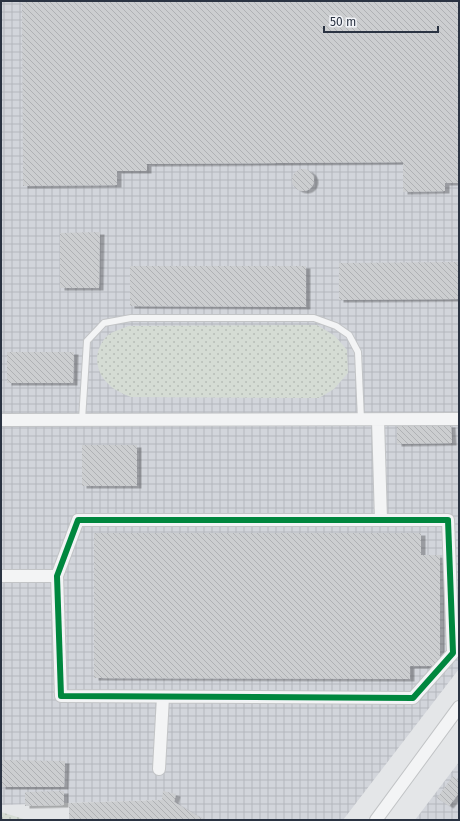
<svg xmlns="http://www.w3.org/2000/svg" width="460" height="821" viewBox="0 0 460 821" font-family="'Fira Sans',sans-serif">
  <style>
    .industrial { fill: url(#industrial-grid) }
    .grass { fill: url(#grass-dots) }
    .building { fill: url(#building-back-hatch); filter: url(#shadow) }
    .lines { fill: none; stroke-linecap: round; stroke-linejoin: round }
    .service-casing { stroke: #c2c4c6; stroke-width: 8 }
    .minor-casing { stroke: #c2c4c6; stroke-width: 14 }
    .service { stroke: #f3f4f5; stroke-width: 6 }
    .minor { stroke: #f3f4f5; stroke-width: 12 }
    .cycleway-casing { stroke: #f2f4f8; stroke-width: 8 }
    .cycleway { stroke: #00873e; stroke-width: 6 }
  </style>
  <defs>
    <pattern id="industrial-grid" width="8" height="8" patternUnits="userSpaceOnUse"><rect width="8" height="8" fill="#d2d5db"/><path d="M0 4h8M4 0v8" fill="none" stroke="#b4b7bd"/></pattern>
    <pattern id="grass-dots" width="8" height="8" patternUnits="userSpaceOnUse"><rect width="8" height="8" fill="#d5dcd4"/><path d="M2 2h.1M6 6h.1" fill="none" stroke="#b7bdb7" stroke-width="1.8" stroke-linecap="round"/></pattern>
    <pattern id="building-back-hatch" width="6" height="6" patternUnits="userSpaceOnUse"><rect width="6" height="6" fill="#ccced0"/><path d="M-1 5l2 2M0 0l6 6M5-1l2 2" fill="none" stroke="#afb1b4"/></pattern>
    <filter id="shadow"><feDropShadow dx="4.5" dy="2.5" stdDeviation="0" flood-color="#0004"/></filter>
  </defs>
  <rect width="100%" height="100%" fill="#e4e6e8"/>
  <path class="industrial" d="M1,1H459V669L343,820H204L174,802L162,800L1,805Z
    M459,762V820H415Z"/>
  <path class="grass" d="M317,325L335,336L347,350L348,373L334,389L319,398L131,397C126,395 121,393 116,390C97,378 90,356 106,337C110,332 122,329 128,326Z
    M1,812L27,820H1Z"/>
  <path class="building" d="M22,1H459V183H445V191L403,192V162L147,164V171H117V185L23,186Z
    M292 180a11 11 0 1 1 22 0a11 11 0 1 1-22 0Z
    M100,232L99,288H60V233Z
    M459,262V299L339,300V263Z
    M130,266H306V307L130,306Z
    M7,352H74L73,383H7Z
    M397,425H451L452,443L397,444Z
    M82,445H137V486H82Z
    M94,533H421V555H440V666H410V679L94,678Z
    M1,760L65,761L64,787H1Z
    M453,776L459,781V793L449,806L437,798Z
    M64,791V805L25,806V792Z
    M163,791L176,794L174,802L204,820H69V803L162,800Z"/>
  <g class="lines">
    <defs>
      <path id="service" d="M82,420L87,341L104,323L131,318H314L336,326L349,335L358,352L361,420"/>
      <path id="minor" d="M1,420L459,419
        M378,420L381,520
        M78,520H448L453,653L413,698L61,696L57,576Z
        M1,576H57
        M159,769L163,697
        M376,820L459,707"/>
    </defs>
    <use href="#service" class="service-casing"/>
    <use href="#minor" class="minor-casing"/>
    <use href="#service" class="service"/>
    <use href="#minor" class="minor"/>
    <defs>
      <path id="cycleway" d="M78,520H448L453,653L413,698L61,696L57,576Z"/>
    </defs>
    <use href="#cycleway" class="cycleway-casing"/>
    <use href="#cycleway" class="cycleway"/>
  </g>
  <rect width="460" height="821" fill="none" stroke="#2a3342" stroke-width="4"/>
  <path d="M324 26v6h114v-6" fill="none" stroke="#2a3342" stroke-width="2"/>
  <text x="330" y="26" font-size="12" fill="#2a3342" stroke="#f2f4f8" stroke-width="3" paint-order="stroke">50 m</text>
</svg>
